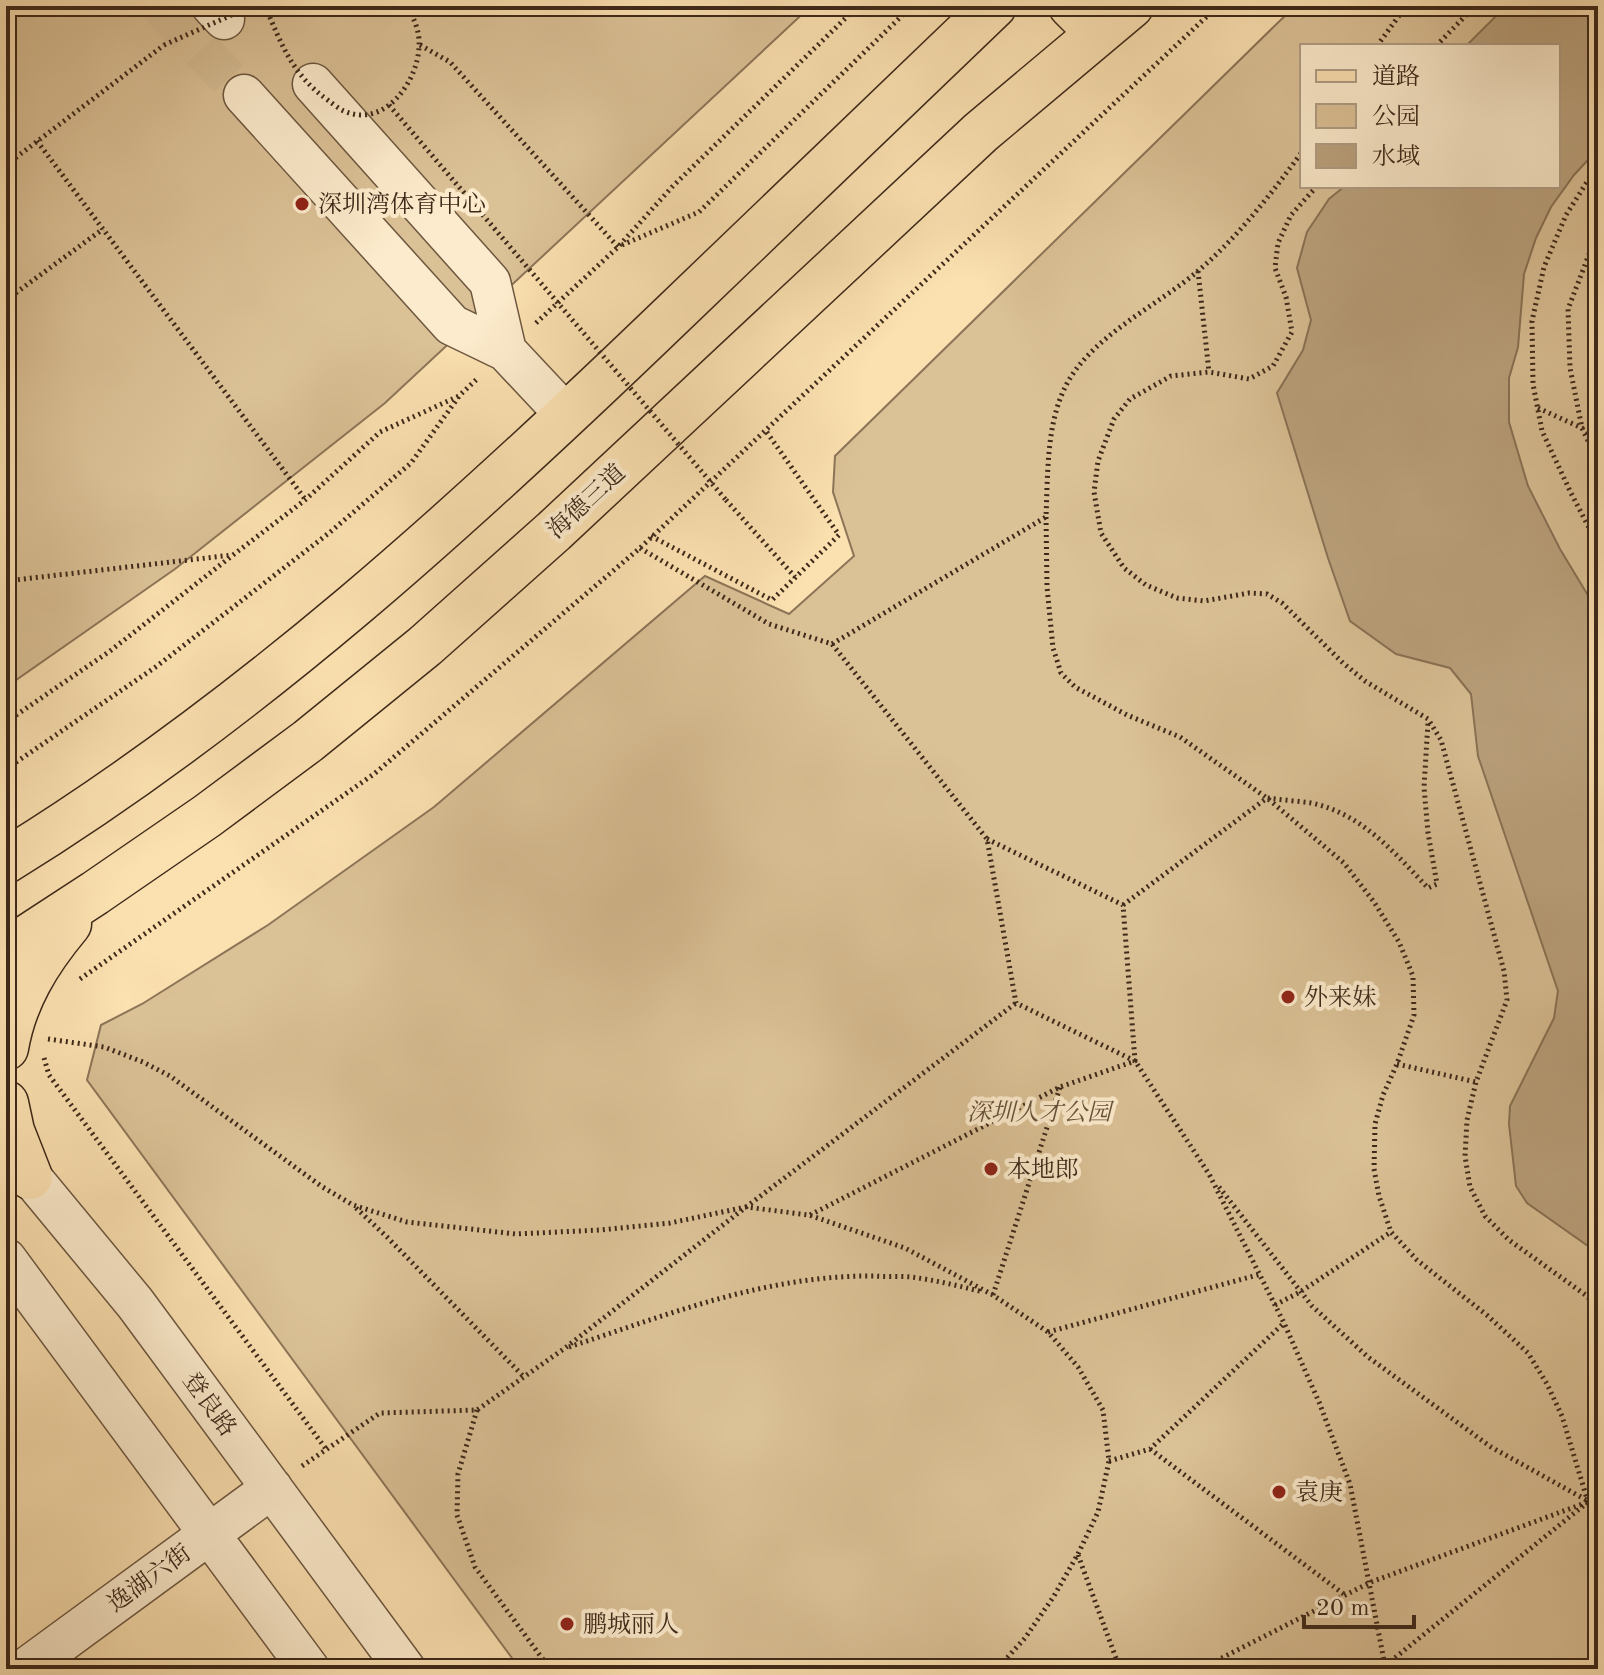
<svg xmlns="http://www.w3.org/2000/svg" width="1604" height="1675" viewBox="0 0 1604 1675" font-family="'Old Standard TT','Noto Serif SC',serif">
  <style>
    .green { fill: #dbc196; stroke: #8c7558; stroke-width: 2; fill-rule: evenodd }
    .water { fill: #bba27d; stroke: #897255; stroke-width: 2 }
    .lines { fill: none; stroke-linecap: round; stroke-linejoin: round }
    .minor-tunnel { stroke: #d5bb92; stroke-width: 40; stroke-dasharray: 40 20; stroke-linecap: butt }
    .minor-casing { stroke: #6d5740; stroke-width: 43 }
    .major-casing { stroke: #3e291a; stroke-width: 47 }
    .path { stroke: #3e291a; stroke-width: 5; stroke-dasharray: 2 4; stroke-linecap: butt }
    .minor { stroke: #fcebcc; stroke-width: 40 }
    .major { stroke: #fbe0b0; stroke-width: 44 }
    .path-bridge { stroke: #3e291a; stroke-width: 5; stroke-dasharray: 2 4; stroke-linecap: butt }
    .poi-dot { fill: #8f2418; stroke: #fcebcc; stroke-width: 3 }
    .labels { text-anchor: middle; stroke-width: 8; stroke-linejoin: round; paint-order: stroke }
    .poi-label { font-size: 24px; fill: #3e291a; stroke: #fcebcc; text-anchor: start }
    .street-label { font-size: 24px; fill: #3e291a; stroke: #fcebcc }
    .park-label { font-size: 24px; font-style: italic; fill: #654f39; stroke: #fcebcc }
  </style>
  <rect width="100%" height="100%" fill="#fbe0b0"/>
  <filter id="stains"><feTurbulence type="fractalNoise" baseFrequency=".0025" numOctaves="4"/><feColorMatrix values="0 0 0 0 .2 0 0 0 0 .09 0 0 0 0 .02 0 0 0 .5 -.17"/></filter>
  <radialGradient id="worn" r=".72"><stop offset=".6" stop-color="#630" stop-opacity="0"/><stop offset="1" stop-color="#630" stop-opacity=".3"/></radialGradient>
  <path class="green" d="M6,6H811L385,403L175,569L6,687Z
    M1295,6H1598V1669H520L87,1080L101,1025L142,1004L268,925L434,807L705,576L789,614L854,556L833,492L835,456ZM1302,46H1558V186H1302Z"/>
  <path class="water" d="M1511,6H1598V149L1574,175L1551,207L1536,238L1524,274L1518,347L1509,378V422L1528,486L1560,549L1598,612V1253L1527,1203L1516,1186L1509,1124L1510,1106L1554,1018L1558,991L1478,756L1471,694L1450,668L1396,654L1350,621L1328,558L1277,393L1303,350L1311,320L1297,268L1307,232L1329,199L1345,186H1558V46H1466L1497,15Z"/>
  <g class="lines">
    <path class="minor-tunnel" d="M160,6L244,95"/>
    <defs>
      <path id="minor" d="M212,6L224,19
        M313,84L490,282L506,351
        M244,95L452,325L506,351L567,416
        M11,1153L135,1303L405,1669
        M6,1259L309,1669
        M25,1669L272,1488"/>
      <path id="major" d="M1071,6L1081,16
        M6,861C251,710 464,515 671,316C779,213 886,109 994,6
        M6,951L95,893L207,816L308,741L425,646L554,531L981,132L1131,6
        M6,1048C14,1000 38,961 69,924
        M6,1103L12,1131L30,1177"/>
    </defs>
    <use href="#minor" class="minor-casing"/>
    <use href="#major" class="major-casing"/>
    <path class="path" d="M420,45L450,62L618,247
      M1377,46L1406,6
      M1436,46L1475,6
      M37,141L305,499
      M6,165L164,45
      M1598,169L1592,174L1566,215L1544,267L1532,321L1533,384L1542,431L1571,493L1598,545
      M1317,186L1291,215L1278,243L1275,268L1286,297L1292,332L1273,366L1249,379L1209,372L1171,376L1130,399L1114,419L1098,461L1094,492L1101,533L1124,568L1146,585L1177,598L1204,601L1249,593L1267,594L1282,603L1343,663L1365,681L1428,719L1441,740L1504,971L1507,1000L1476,1082L1467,1120L1465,1156L1470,1187L1485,1216L1509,1240L1587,1296L1598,1309
      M1598,231L1568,309L1570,368L1582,428L1598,462
      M622,245L699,212L912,6
      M1198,271L1209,372
      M6,300L103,229
      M536,323L618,247L672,187L858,6
      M1538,408L1582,428L1598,444
      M726,500L795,577
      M1046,517L1047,587L1053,648L1061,673L1075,687L1127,715L1180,737L1267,798L1344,863L1374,902L1399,942L1413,976L1414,1015L1397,1064L1383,1095L1375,1124L1374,1169L1379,1196L1391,1232L1417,1260L1488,1316L1528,1353L1547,1384L1562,1416L1588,1502
      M651,536L772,600L839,535L766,431
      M640,548L769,624L832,644L987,839L1016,1003L1135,1061L1209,1174L1284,1323L1319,1402L1350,1484L1385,1666
      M6,581L232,555
      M832,644L1046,517C1048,472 1046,419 1069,380C1096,334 1158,305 1198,271C1238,237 1271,194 1302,152
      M6,722L110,651L233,555L305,500L380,432L459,396
      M6,769L157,666L329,533L411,463L460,395L477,379
      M1123,905L1267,798C1282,800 1297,801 1311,803C1361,813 1395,853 1428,888L1437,884L1428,833L1424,787L1428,722
      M80,979L374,774L640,548L1218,6
      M48,1039L104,1047L143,1062L170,1076L321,1186L353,1205L407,1222L516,1234L600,1230L670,1223L746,1207L809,1215L905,1248L993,1295L1048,1332L1078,1367L1103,1410L1109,1461L1098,1512L1078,1554L1054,1596L1025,1638L997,1669
      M44,1058L49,1075L326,1449
      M1397,1064L1476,1082
      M1219,1187L1312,1306L1368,1357L1491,1447L1588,1501
      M356,1208L387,1237L524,1377
      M810,1215L1060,1087L1135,1061L1123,905L987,839
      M993,1295L1060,1087
      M1275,1305L1300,1292L1391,1232
      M1048,1332L1261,1274
      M569,1347C670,1314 766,1275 874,1276C886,1277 899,1276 911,1277C935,1280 959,1286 983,1292
      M477,1410L458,1474L457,1515L475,1567L550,1669
      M1150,1449L1345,1595
      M1109,1461L1150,1449L1284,1323
      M302,1466L380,1413L477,1410L565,1348L746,1207L1016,1003
      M1078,1555L1120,1669
      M1200,1669L1371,1582L1588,1502L1598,1477
      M1381,1669L1588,1502L1598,1498"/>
    <use href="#minor" class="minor"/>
    <use href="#major" class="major"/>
    <path class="path-bridge" d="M265,6C282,45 292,75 329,101C333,104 339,109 344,111C384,129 418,82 419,46C420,32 414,18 407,6
      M164,45L252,6
      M389,105L726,500"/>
  </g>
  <g class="poi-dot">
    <circle cx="302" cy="204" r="8"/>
    <circle cx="1288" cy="997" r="8"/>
    <circle cx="991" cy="1169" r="8"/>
    <circle cx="1279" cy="1492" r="8"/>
    <circle cx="567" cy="1624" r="8"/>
  </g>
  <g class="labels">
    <g class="poi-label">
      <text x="318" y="212">深圳湾体育中心</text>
      <text x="1304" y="1005">外来妹</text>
      <text x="1007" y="1177">本地郎</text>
      <text x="1295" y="1500">袁庚</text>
      <text x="583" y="1632">鹏城丽人</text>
    </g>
    <g class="street-label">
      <text transform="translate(586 501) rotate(-43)" y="8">海德三道</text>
      <text transform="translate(210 1404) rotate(54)" y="8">登良路</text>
      <text transform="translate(149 1578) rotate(-36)" y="8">逸湖六街</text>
    </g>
    <g class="park-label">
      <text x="1039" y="1120">深圳人才公园</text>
    </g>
  </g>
  <rect width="1604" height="1675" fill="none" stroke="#fbe0b0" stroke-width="32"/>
  <rect x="8" y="8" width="1588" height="1659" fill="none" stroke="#3e291a" stroke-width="4"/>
  <rect x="16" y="16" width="1572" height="1643" fill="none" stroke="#3e291a" stroke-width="2"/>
  <rect x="1300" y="44" width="260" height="144" fill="#fcebcc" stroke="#b09d85" stroke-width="2"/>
  <rect x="1316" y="70" width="40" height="12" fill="#fbe0b0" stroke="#b09d85" stroke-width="2"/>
  <text x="1372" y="84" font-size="24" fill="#3e291a">道路</text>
  <rect x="1316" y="104" width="40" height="24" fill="#dbc196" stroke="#b09d85" stroke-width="2"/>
  <text x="1372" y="124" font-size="24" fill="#3e291a">公园</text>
  <rect x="1316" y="144" width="40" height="24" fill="#bba27d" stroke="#b09d85" stroke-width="2"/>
  <text x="1372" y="164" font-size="24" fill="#3e291a">水域</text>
  <path d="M1304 1615v12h110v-12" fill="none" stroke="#3e291a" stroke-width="4"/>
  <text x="1316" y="1615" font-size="24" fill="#3e291a" stroke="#fcebcc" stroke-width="6" paint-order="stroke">20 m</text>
  <rect width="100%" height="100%" filter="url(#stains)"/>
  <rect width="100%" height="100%" fill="url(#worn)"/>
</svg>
